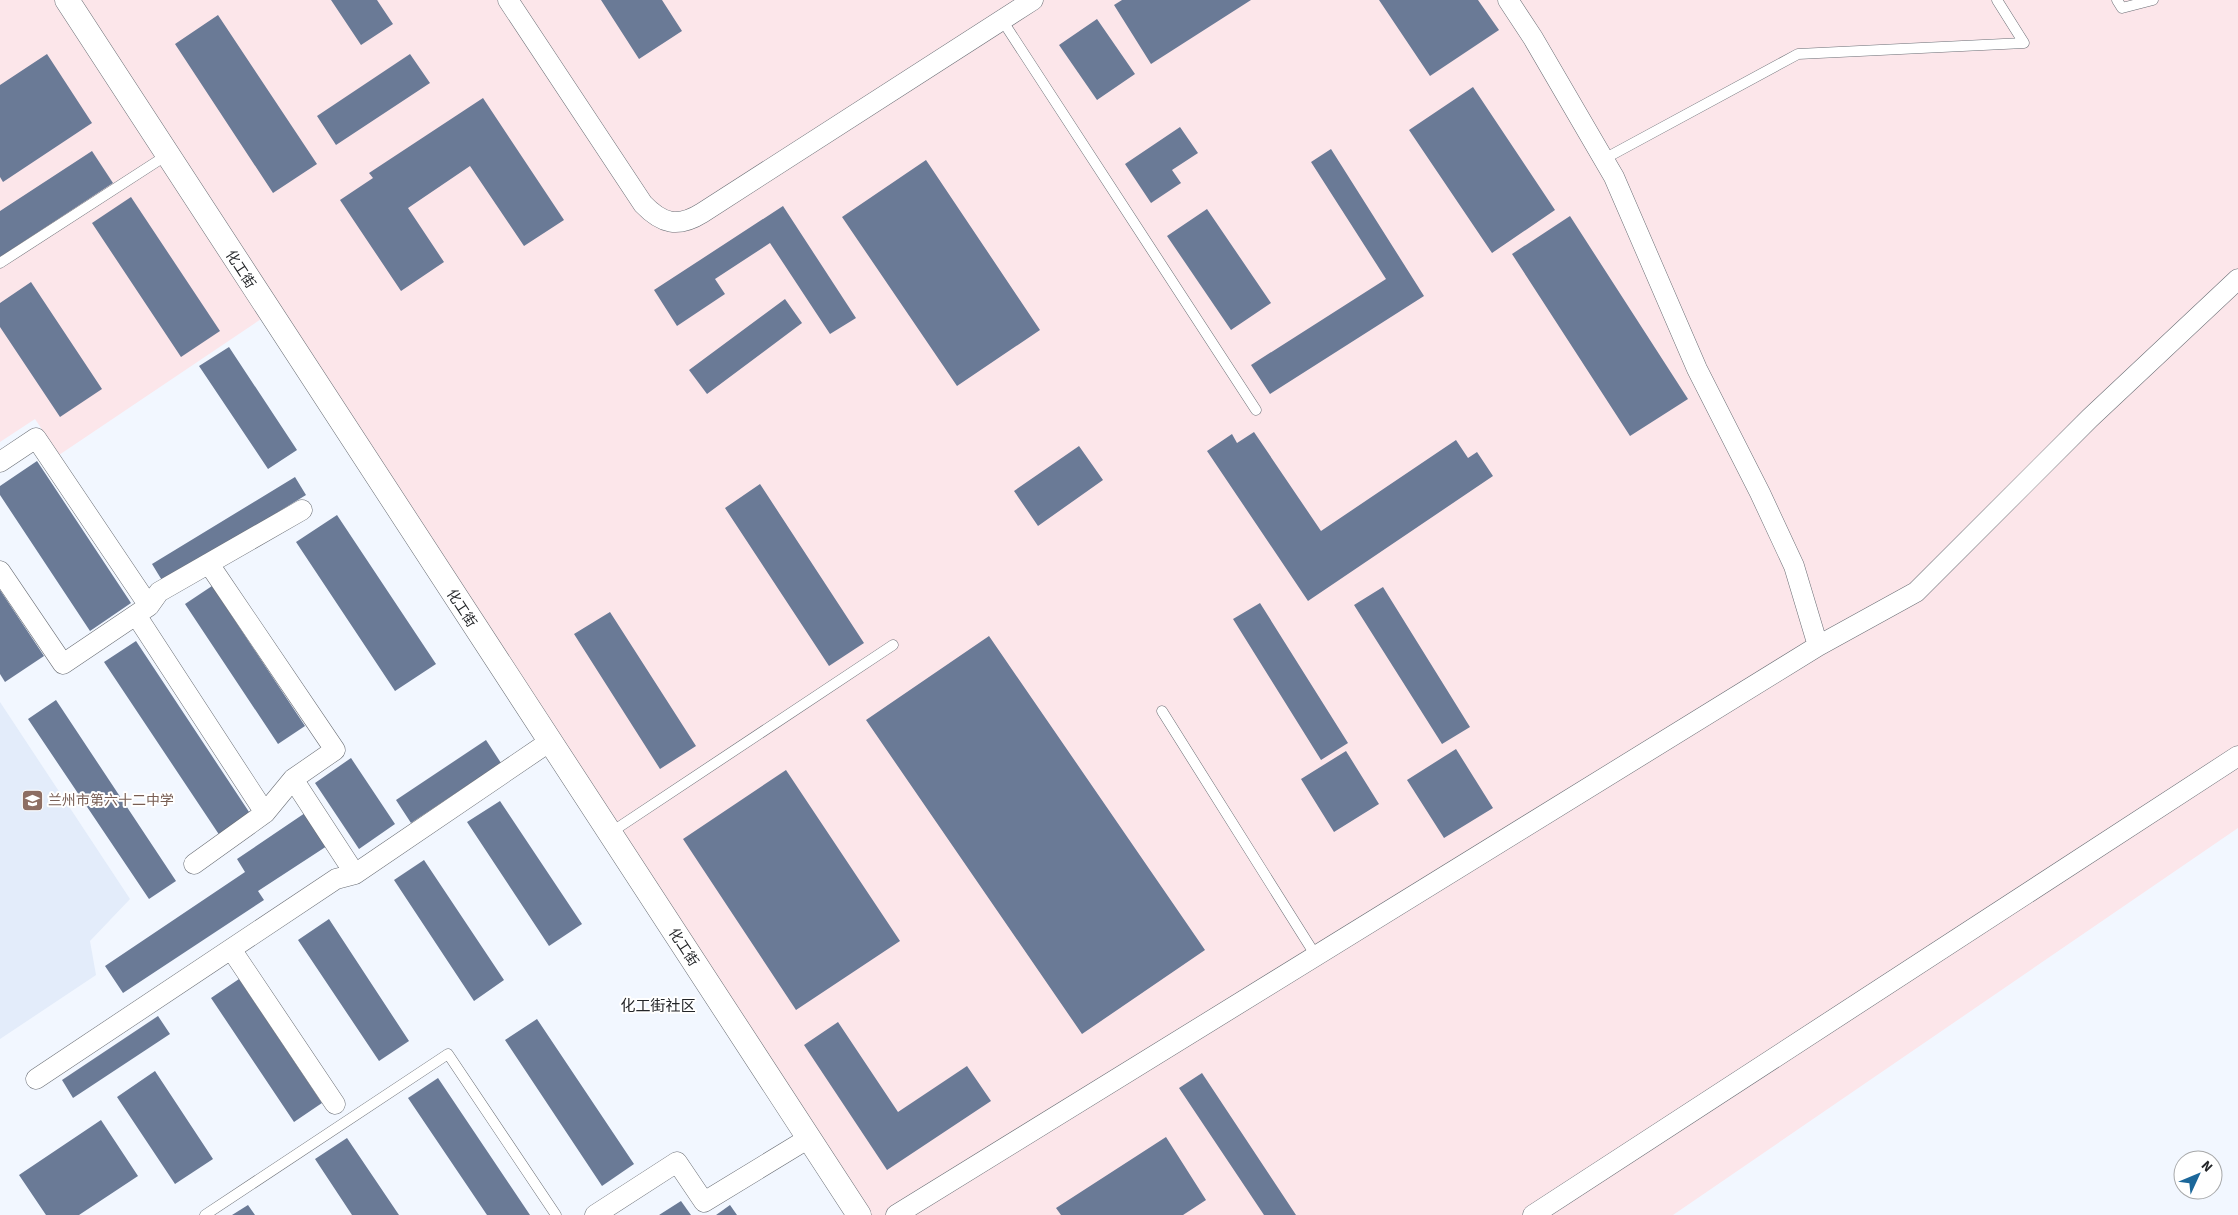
<svg xmlns="http://www.w3.org/2000/svg" width="2238" height="1215" viewBox="0 0 2238 1215" font-family="'Source Sans 3','Noto Sans SC',sans-serif">
  <style>
    .industrial { fill: #fce6ea }
    .built { fill: #e3ecfa }
    .building { fill: #6a7a96 }
    .lines { fill: none; stroke-linecap: round; stroke-linejoin: round }
    .service-casing { stroke: #6a6e75; stroke-width: 11 }
    .minor-casing { stroke: #6a6e75; stroke-width: 21 }
    .tertiary-casing { stroke: #6a6e75; stroke-width: 25 }
    .service { stroke: #fff; stroke-width: 10 }
    .minor { stroke: #fff; stroke-width: 20 }
    .tertiary { stroke: #fff; stroke-width: 24 }
    .labels { text-anchor: middle; stroke-width: 4; stroke-linejoin: round; paint-order: stroke }
    .street-label { font-size: 14px; fill: #232528; stroke: #fff }
    .education-label { font-size: 14px; fill: #785e54; stroke: #fff; text-anchor: start }
    .neighbourhood-label { font-size: 15px; fill: #232528; stroke: #fff }
  </style>
  <rect width="100%" height="100%" fill="#f2f7ff"/>
  <path class="industrial" d="M0,0H2238V828L1673,1215H859L270,313L59,455L35,419L0,442Z"/>
  <path class="built" d="M0,702L130,899L90,941L96,975L0,1039Z"/>
  <path class="building" d="M331,0H377L393,24L361,45Z
    M601,0H662L682,31L639,59Z
    M1122,0H1251L1151,64L1114,5Z
    M1379,0H1478L1499,30L1430,76Z
    M218,15L317,164L273,193L175,44Z
    M1097,19L1135,74L1097,100L1059,45Z
    M47,54L92,123L3,182L0,177V85Z
    M410,54L430,83L336,145L317,116Z
    M1473,87L1555,210L1492,253L1409,130Z
    M483,98L564,220L524,246L470,166L408,208L444,262L401,291L340,200L373,178L369,173Z
    M1180,127L1198,153L1172,170L1181,183L1151,203L1125,164Z
    M1331,149L1424,296L1270,394L1251,365L1386,279L1311,162Z
    M92,151L113,183L0,257V211Z
    M926,160L1040,330L957,386L842,217Z
    M131,197L220,331L181,357L92,223Z
    M783,206L856,318L830,334L770,243L715,279L725,294L677,326L654,290Z
    M1207,209L1271,303L1231,330L1167,236Z
    M1570,216L1688,399L1630,436L1512,254Z
    M31,282L102,389L60,417L0,327V303Z
    M785,299L802,323L707,394L689,370Z
    M229,347L297,450L268,469L199,366Z
    M1254,432L1321,531L1456,440L1468,458L1477,452L1493,476L1308,601L1207,451L1232,434L1237,443Z
    M1079,446L1103,480L1038,526L1014,491Z
    M37,461L131,603L90,631L0,495V486Z
    M295,477L306,495L163,582L152,564Z
    M760,484L864,643L829,666L725,508Z
    M337,515L436,664L395,691L296,542Z
    M212,586L305,726L278,744L185,604Z
    M1383,587L1470,727L1442,744L1354,605Z
    M0,590L44,656L5,682L0,674Z
    M1260,603L1348,743L1321,760L1233,619Z
    M610,612L696,746L660,769L574,634Z
    M989,636L1205,950L1082,1034L866,720Z
    M136,641L253,818L222,839L104,662Z
    M56,700L176,881L149,899L28,719Z
    M486,740L501,763L411,823L396,800Z
    M1456,749L1493,808L1444,838L1407,780Z
    M1346,751L1379,804L1334,832L1301,779Z
    M351,758L395,824L359,849L315,783Z
    M786,770L900,941L796,1010L683,839Z
    M500,801L582,924L549,946L467,822Z
    M305,813L327,846L258,891L264,900L123,993L105,966L245,872L237,859Z
    M424,860L504,980L474,1001L394,880Z
    M329,919L409,1041L379,1061L298,940Z
    M239,979L322,1103L294,1122L211,998Z
    M158,1016L170,1034L73,1098L62,1080Z
    M537,1019L634,1164L602,1186L505,1040Z
    M838,1022L898,1112L967,1066L991,1101L887,1170L804,1045Z
    M155,1071L213,1159L175,1184L117,1097Z
    M1202,1073L1296,1215H1264L1179,1088Z
    M438,1078L530,1215H487L408,1098Z
    M101,1120L138,1176L79,1215H46L19,1175Z
    M1166,1137L1206,1200L1183,1215H1061L1056,1208Z
    M347,1138L399,1215H352L315,1159Z
    M681,1201L691,1215H659Z
    M248,1205L255,1215H232Z
    M730,1205L737,1215H716Z"/>
  <g class="lines">
    <defs>
      <path id="service" d="M2117,0L2122,8L2153,0
        M1002,20L1256,410
        M1604,159L1798,54L2024,43L1997,0
        M0,263L167,155
        M1162,711L1316,956
        M610,833L893,645
        M205,1215L448,1054L556,1215"/>
      <path id="minor" d="M508,0L643,204C662,224 678,228 702,213L1033,0
        M0,462L36,438L149,606L63,664L0,571
        M149,606L159,592L302,510
        M136,615L265,813
        M1818,646L1916,592L2090,418L2238,279
        M293,779L355,874
        M194,864L265,813L293,779L335,750L209,564
        M231,949L335,1104
        M36,1079L336,879L355,874L549,742
        M595,1215L677,1162L704,1202L809,1138
        M896,1215L1818,646L1794,566L1760,493L1697,369L1614,177L1533,38L1508,0
        M1533,1215L2238,756"/>
      <path id="tertiary" d="M67,0L859,1215"/>
    </defs>
    <use href="#service" class="service-casing"/>
    <use href="#minor" class="minor-casing"/>
    <use href="#tertiary" class="tertiary-casing"/>
    <use href="#service" class="service"/>
    <use href="#minor" class="minor"/>
    <use href="#tertiary" class="tertiary"/>
  </g>
  <defs>
    <symbol id="school-square" viewBox="-11 -11 22 22"><rect x="-9" y="-9" width="18" height="18" rx="4" fill="#8d6e63" stroke="#fff"/><path d="M0-5L7-2L0 1L-7-2ZM-4 1L0 2.5L4 1V4Q0 6-4 4Z" fill="#fff"/></symbol>
  </defs>
  <g fill-rule="evenodd">
    <use href="#school-square" x="20" y="788" width="25" height="25"/>
  </g>
  <g class="labels">
    <g class="street-label">
      <text transform="translate(241 269) rotate(57)" y="5">化工街</text>
      <text transform="translate(462 608) rotate(57)" y="5">化工街</text>
      <text transform="translate(684 947) rotate(57)" y="5">化工街</text>
    </g>
    <g class="education-label">
      <text x="48" y="805">兰州市第六十二中学</text>
    </g>
    <g class="neighbourhood-label">
      <text x="658" y="1011">化工街社区</text>
    </g>
  </g>
  <g transform="translate(2198 1175) rotate(46)"><circle r="24" fill="#ffffff" stroke="#a7a8a9"/>
  <path d="M0-4L9 19L0 12L-9 19Z" fill="#1b679a"/>
  <text y="-8" font-size="14" font-weight="bold" text-anchor="middle" fill="#232528">N</text>
  </g>
</svg>
